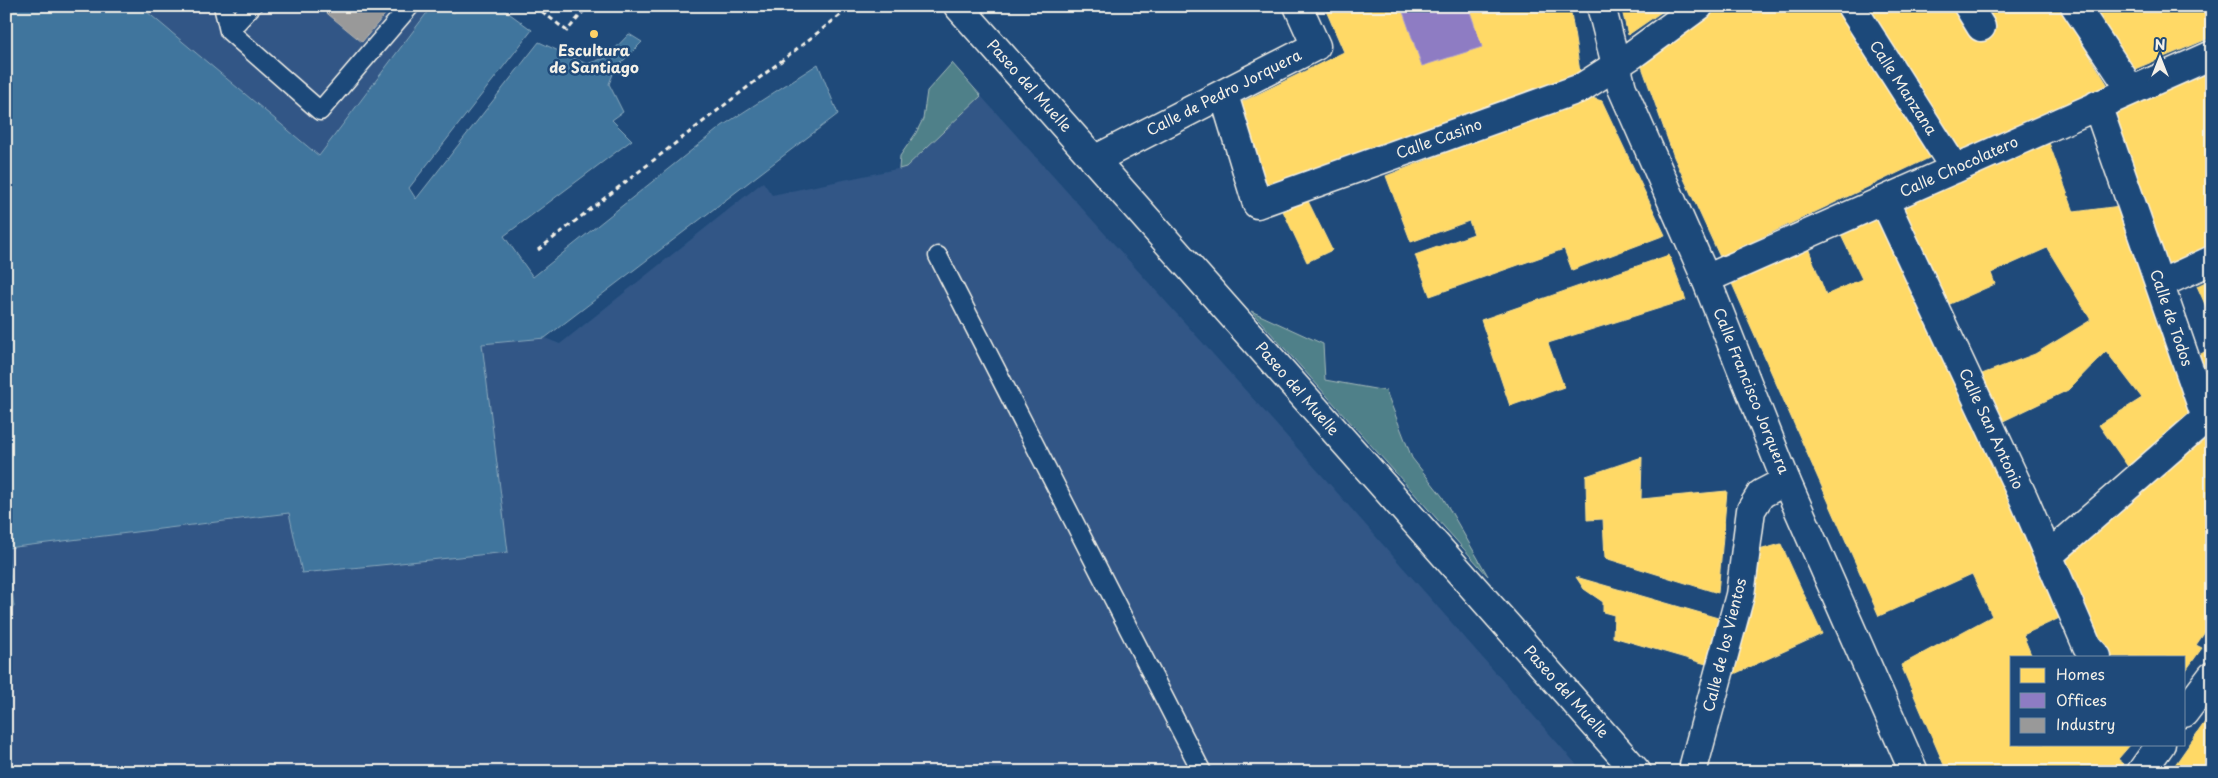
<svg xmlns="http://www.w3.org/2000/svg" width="2218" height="778" viewBox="0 0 2218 778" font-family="'Playpen Sans',sans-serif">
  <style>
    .built { fill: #305686 }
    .green { fill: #508089; stroke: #a2b8b8 }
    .water { fill: #40759d; stroke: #88a7bb }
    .homes { fill: #ffd966; stroke: #fce08d }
    .offices { fill: #8e7cc3; stroke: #ad9fce }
    .industry { fill: #999; stroke: #b4b3b1 }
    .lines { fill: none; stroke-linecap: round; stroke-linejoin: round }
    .lane-casing { stroke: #f4f1e8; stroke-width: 21 }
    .street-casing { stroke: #f4f1e8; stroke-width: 31 }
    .secondary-casing { stroke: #f4f1e8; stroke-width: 31 }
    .path { stroke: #f4f1e8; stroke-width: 3; stroke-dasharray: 5 4; stroke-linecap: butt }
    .lane { stroke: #1f4a7a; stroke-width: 18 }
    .street { stroke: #1f4a7a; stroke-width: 28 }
    .secondary { stroke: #1f4a7a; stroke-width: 28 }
    .poi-dot { fill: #ffd166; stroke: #1f4a7a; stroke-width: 2 }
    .labels { text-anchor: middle; stroke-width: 5; stroke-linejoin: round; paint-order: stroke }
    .poi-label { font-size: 15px; font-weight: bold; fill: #f4f1e8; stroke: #1f4a7a }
    .street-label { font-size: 15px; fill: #f4f1e8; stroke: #1f4a7a }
  </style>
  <rect width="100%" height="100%" fill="#1f4a7a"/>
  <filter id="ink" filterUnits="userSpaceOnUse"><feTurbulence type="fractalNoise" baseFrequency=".02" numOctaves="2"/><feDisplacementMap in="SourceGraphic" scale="10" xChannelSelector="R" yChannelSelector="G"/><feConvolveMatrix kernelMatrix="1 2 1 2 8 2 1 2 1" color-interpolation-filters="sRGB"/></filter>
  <g filter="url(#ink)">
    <path class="built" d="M140,6H432L319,156Z
      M981,96L1327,481L1583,772H6V608L14,607L6,548L289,513L508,551L481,344L545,338L560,344L763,182L772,195L906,167Z"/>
    <path class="green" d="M952,63L981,96L906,167L899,169L900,156L916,133L923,119L927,91Z
      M1251,311L1323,344L1325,380L1386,391L1412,458L1442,496L1488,576Z"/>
    <path class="water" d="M6,6H140L319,156L432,6H445L454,13L460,6H499L532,30L409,188L416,199L539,42L587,64L607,57L629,34L642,42L615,69L609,84L623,112L612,120L632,140L504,236L533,277L722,126L818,64L838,114L545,338L482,344L508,552L302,573L289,513L7,548L14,607L6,608Z"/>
    <path class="homes" d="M1324,6H1401L1422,66L1482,47L1468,6H1570L1580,72L1266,187L1238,104L1344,52Z
      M1621,6H1670L1628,35Z
      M1722,6H1837L1931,157L1720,257L1674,157L1641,64Z
      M1862,6H2059L2110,89L1964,158Z
      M2092,6H2212V37L2135,69Z
      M2212,66V244L2166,265L2111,110Z
      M1589,97L1602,101L1665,235L1572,270L1564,249L1430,296L1415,255L1474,234L1469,221L1411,242L1386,176Z
      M2048,140L2074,212L2120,206L2193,418L2131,471L2099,425L2142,398L2106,351L2068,390L1995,425L1974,377L2035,354L2091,320L2047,248L1991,273L1995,284L1941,308L1898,206Z
      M1307,199L1332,250L1307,262L1283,211Z
      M1882,213L2066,615L2023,635L2032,657H2012V744H2131L2118,759L2124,764L2118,772H1947L1901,665L1992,616L1972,574L1879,616L1730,279L1807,245L1826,295L1862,279L1839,231Z
      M1669,255L1686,300L1548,343L1564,387L1510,406L1481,320Z
      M2212,279V320L2197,286Z
      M2212,348V395L2199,355Z
      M2212,426V622L2196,645L2202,648L2184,673V657H2110L2095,641L2061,563Z
      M1642,457L1641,499L1727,491L1718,593L1605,558L1603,519L1587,520L1586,476Z
      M1781,544L1822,634L1732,675L1759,550Z
      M1576,577L1718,618L1706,664L1613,637L1614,615L1603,612V602L1584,589Z
      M2212,712V772H2170Z"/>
    <path class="offices" d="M1401,6H1468L1482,47L1422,66Z"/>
    <path class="industry" d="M326,6H392L362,42L323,10Z"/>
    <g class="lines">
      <defs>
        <path id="lane" d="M223,6L229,31
          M252,6L229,31L320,111L410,6
          M938,256L1202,772"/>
        <path id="street" d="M1851,6L1955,169
          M1968,6L1981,27
          M2075,6L2131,90
          M1224,95L1257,204L1581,88L1632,55L1699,6
          M1094,160L1316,46L1298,6
          M1884,200L2024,499L2087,646L2097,657
          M1706,279L2212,55
          M2160,284L2212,260
          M2048,556L2206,418L2097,105
          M1694,765L1740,595L1751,510L1761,494L1786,481"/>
        <path id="secondary" d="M958,6L1637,772
          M1601,6L1622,88L1704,274L1786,481L1914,772
          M2184,713L2212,676
          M2141,772L2161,744"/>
      </defs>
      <use href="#lane" class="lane-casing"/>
      <use href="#street" class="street-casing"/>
      <use href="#secondary" class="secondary-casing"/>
      <path class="path" d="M535,6L567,31L588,6
        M538,250L852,6
        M1760,772L1770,768L1772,772"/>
      <use href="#lane" class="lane"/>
      <use href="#street" class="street"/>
      <use href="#secondary" class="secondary"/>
    </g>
  </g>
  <circle class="poi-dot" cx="594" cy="34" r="5"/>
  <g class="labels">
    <g class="poi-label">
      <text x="594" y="56">Escultura<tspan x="594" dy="17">de Santiago</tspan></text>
    </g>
    <g class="street-label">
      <text transform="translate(1029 86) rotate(48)" y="5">Paseo del Muelle</text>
      <text transform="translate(1903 88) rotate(57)" y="5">Calle Manzana</text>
      <text transform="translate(1224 93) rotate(-27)" y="5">Calle de Pedro Jorquera</text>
      <text transform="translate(1439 139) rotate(-20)" y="5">Calle Casino</text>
      <text transform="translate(1959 167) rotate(-24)" y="5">Calle Chocolatero</text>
      <text transform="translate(2171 318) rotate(71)" y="5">Calle de Todos</text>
      <text transform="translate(1297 389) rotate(49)" y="5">Paseo del Muelle</text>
      <text transform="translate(1751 391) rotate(68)" y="5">Calle Francisco Jorquera</text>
      <text transform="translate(1991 429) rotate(65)" y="5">Calle San Antonio</text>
      <text transform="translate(1725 645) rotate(-76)" y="5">Calle de los Vientos</text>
      <text transform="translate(1566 692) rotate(48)" y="5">Paseo del Muelle</text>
    </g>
  </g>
  <rect width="2218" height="778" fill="none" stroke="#1f4a7a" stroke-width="25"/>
  <rect x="12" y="12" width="2193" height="753" fill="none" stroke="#f4f1e8" stroke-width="2" filter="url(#ink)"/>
  <rect x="2010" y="656" width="175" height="90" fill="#1f4a7a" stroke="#748da6"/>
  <rect x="2020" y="668" width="25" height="15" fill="#ffd966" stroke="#748da6"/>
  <text x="2056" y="680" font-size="15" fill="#f4f1e8">Homes</text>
  <rect x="2020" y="693" width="25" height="15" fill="#8e7cc3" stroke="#748da6"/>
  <text x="2056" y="706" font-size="15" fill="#f4f1e8">Offices</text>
  <rect x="2020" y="718" width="25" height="15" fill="#999999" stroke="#748da6"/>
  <text x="2056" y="730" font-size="15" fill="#f4f1e8">Industry</text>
  <g transform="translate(2160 58)" stroke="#1f4a7a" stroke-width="4" paint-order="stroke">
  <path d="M0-4L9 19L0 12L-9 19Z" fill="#f4f1e8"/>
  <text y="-8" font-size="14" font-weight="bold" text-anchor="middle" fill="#f4f1e8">N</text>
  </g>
</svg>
